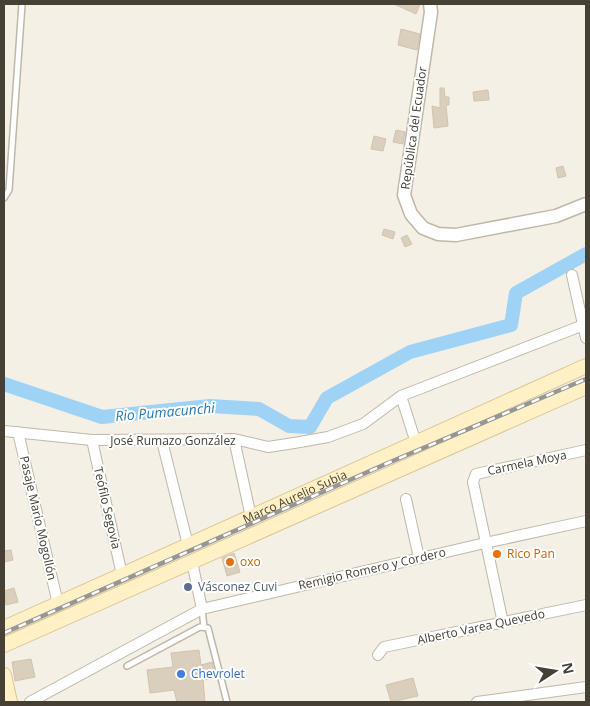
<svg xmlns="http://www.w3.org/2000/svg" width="590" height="706" viewBox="0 0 590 706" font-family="'Open Sans',sans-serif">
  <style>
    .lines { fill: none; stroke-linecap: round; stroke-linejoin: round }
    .river { stroke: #9ed3f5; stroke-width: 14 }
    .building { fill: #dacebd; stroke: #d2c3ad }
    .service-casing { stroke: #c0b7a8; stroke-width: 8 }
    .minor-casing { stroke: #c0b7a8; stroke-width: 12 }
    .tertiary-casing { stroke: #c0b7a8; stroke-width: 15 }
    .secondary-casing { stroke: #dbc694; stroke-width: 16 }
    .service { stroke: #fff; stroke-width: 5 }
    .minor { stroke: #fff; stroke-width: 10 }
    .tertiary { stroke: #fff; stroke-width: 12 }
    .secondary { stroke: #fff0c5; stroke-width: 14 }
    .rail-casing { stroke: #969696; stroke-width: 4.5 }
    .rail { stroke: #fff; stroke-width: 2.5; stroke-dasharray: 8; stroke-linecap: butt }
    .food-dot { fill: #e8710a; stroke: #fff; stroke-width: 2 }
    .service-dot { fill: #5c6f8a; stroke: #fff; stroke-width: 2 }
    .shop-dot { fill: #3f7fe0; stroke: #fff; stroke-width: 2 }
    .labels { text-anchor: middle; stroke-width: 4; stroke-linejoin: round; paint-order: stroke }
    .street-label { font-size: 12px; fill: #474035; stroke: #fff }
    .food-label { font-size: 12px; fill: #c56008; stroke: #fff; text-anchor: start }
    .service-label { font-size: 12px; fill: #4e5e75; stroke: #fff; text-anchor: start }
    .shop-label { font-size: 12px; fill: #366cbe; stroke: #fff; text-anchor: start }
    .water-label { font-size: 14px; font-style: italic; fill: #257ab2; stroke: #fff }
  </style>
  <rect width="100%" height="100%" fill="#f4f0e6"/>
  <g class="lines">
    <path class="river" d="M4,384L102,417L210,406L259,409L289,426L310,427L327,398L410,352L511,325L516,293L586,254"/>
  </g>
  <path class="building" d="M394,4H420L416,14Z
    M401,29L420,34L417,50L398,45Z
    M440,88H444L445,97H449V105H446L448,126L434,128L432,106L440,108Z
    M488,90L489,100L474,101L473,92Z
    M396,130L405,132L403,144L393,142Z
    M374,136L386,139L383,151L371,149Z
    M563,166L566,176L558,178L556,168Z
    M384,229L395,232L393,239L382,235Z
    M407,235L412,244L405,247L401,238Z
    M11,550L13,560L4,562V551Z
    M234,553L240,572L227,576L222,558Z
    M14,588L18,602L6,605L4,591Z
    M199,650L201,665L212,662L216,678L203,680L205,702H177L174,690L150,693L147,670L173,667L171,653Z
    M31,659L35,677L15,681L12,662Z
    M413,678L418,696L391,702L386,685Z"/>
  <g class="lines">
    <defs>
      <path id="service" d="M4,198L9,190L22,4
        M202,609L204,627
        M127,666L200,627L208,628L227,702"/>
      <path id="minor" d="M572,275L586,338
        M401,396L416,443
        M4,431L92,440L234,439L268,447L294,443L328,437L363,424L401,396L586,324
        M18,432L58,604
        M234,439L251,517
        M92,440L122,575
        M162,441L188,545
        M406,499L419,558
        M192,562L202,609
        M503,623L473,482L476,474L586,450
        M378,655L384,647L586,605
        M30,702L202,609L485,543L586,521
        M477,702L586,687"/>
      <path id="tertiary" d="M430,4L431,12L404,195L411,214L423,228L438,234L456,235L556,216L586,204"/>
      <g id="secondary">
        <path id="s1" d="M4,628L586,366"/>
        <path d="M4,645L586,387"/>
        <path d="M4,675L10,702"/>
      </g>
    </defs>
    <use href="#service" class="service-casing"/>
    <use href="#minor" class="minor-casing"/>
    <use href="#tertiary" class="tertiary-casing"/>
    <use href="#secondary" class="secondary-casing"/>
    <use href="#service" class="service"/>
    <use href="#minor" class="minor"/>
    <use href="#tertiary" class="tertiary"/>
    <use href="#secondary" class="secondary"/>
    <defs>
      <path id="rail" d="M4,633L388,463L586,379"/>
    </defs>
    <use href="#rail" class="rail-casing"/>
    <use href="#rail" class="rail"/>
  </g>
  <g class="food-dot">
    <circle cx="497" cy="554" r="5"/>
    <circle cx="230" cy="562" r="5"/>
  </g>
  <circle class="service-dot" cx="188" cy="587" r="5"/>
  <circle class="shop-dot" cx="181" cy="674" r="5"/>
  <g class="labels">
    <g class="street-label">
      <text transform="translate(414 128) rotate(-82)" y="4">República del Ecuador</text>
      <text x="173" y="445">José Rumazo González</text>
      <text transform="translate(527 463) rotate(-12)" y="4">Carmela Moya</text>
      <text dy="4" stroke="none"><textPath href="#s1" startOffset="319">Marco Aurelio Subia</textPath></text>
      <text transform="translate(107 508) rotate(77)" y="4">Teófilo Segovia</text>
      <text transform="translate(38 518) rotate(77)" y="4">Pasaje Mario Mogollón</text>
      <text transform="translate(372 569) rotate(-13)" y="4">Remigio Romero y Cordero</text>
      <text transform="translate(481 627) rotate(-12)" y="4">Alberto Varea Quevedo</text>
    </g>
    <g class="food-label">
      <text x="507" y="558">Rico Pan</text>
      <text x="240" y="566">oxo</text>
    </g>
    <g class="service-label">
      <text x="198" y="591">Vásconez Cuvi</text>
    </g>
    <g class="shop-label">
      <text x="191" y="678">Chevrolet</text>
    </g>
    <g class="water-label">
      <text transform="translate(165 412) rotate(-5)" y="5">Rio Pumacunchi</text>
    </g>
  </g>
  <rect width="590" height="706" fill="none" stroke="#474035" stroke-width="10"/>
  <g transform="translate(555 671) rotate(78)" stroke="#ffffff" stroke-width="4" paint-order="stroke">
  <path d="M0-4L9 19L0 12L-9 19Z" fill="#474035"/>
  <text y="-8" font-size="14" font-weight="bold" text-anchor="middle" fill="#474035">N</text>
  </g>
</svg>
